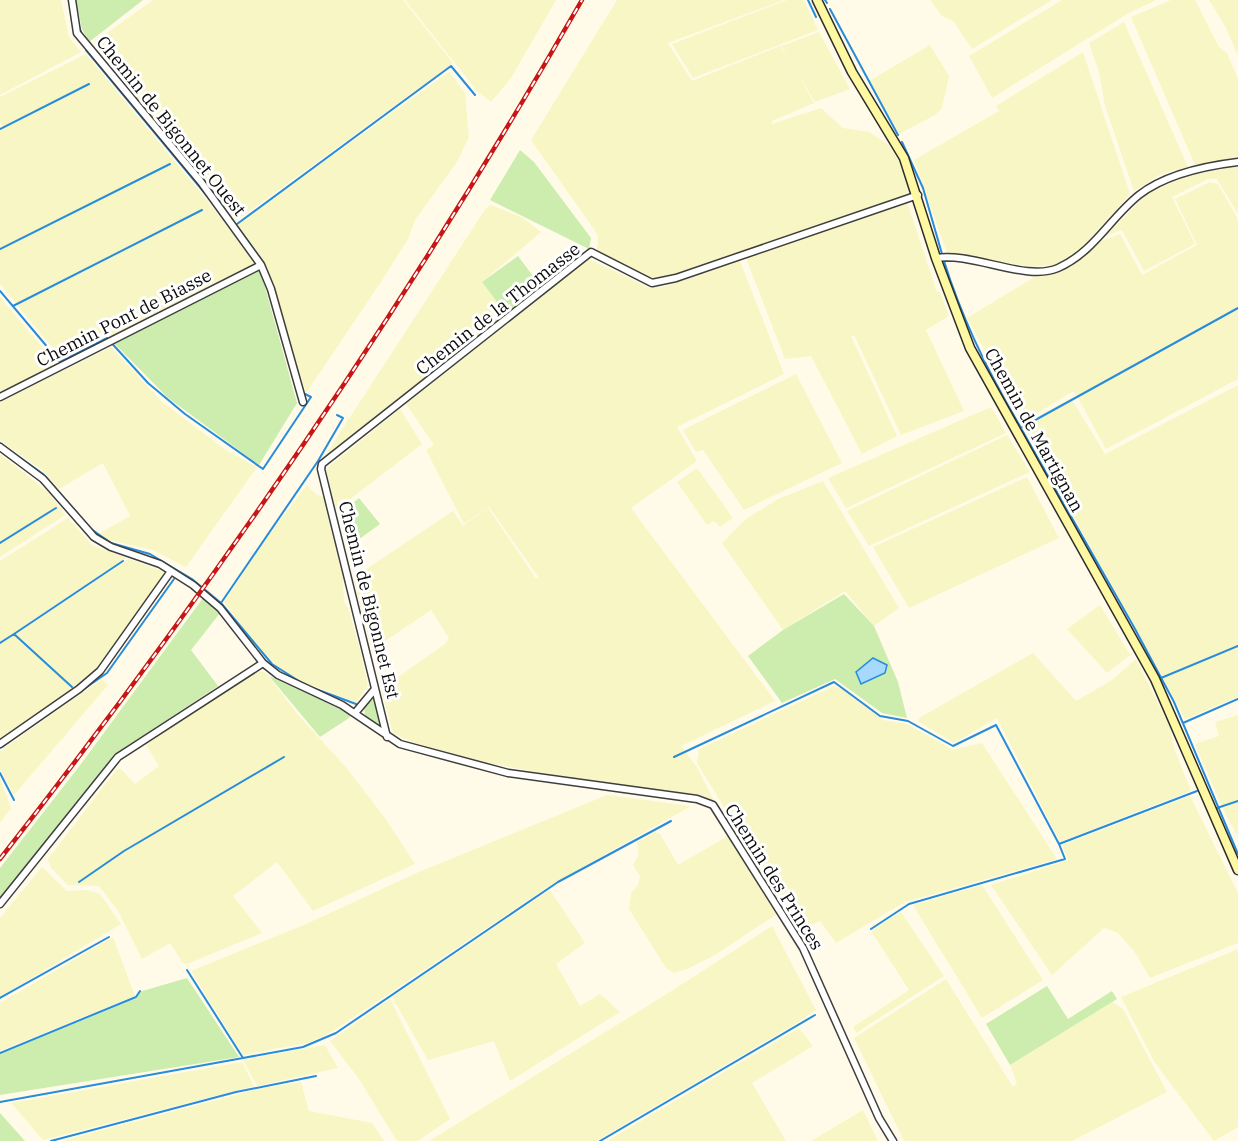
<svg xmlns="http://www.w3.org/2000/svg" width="1238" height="1141" viewBox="0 0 1238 1141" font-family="'IBM Plex Serif',serif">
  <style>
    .farmland { fill: #f8f6c5 }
    .green { fill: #ccedae }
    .water { fill: #a7d9fd; stroke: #268cdb; stroke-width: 1.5 }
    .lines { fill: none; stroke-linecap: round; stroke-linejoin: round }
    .stream { stroke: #268cdb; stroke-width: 2 }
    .minor-casing { stroke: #3e3e3e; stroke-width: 9 }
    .secondary-casing { stroke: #2d2d2d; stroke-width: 11 }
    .minor { stroke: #fff; stroke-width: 6 }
    .secondary { stroke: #fff8a3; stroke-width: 8 }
    .rail-casing { stroke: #c81617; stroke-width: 4.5 }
    .rail { stroke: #fff; stroke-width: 2; stroke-dasharray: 7; stroke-linecap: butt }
    .labels { text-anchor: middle; stroke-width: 6; stroke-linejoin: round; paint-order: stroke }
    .street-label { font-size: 18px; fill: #0b0b0b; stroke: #fff }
  </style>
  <rect width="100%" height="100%" fill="#fffbe8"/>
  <path class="farmland" d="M0,0H61L69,37L81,52L0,95Z
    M153,0H403L453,63L236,221L95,46L96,41Z
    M405,0H556L511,78L491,102L477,91Z
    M617,0H784L668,43L692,81L780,46L789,60L781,46L819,32L850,89L815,102L795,69L814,103L772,121V124L821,108L843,128L869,132L889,145L899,161L907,182L909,196L663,279L651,280L597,252L598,235L531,140Z
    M787,0H804L818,30L693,78L672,44Z
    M930,0H1052L972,49L953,21L942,16Z
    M1062,0H1156L1127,14L992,98L969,56Z
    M1171,0H1195L1219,47L1227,53L1238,79V157L1195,165L1131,17Z
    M1209,0H1238V56L1226,28Z
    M1124,22L1188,167L1161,174L1134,191L1105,106L1099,72L1089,43Z
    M930,45L949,76L942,108L935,115L899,134L869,81Z
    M1083,52L1130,194L1077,253L1055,265L1032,267L947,253L914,160L999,111L996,106Z
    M86,54L209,203L254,262L253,267L112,337L108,334L61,358L0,284V130L4,128L0,122V97Z
    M449,72L465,93L469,137L457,162L415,220L408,239L379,285L306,393L268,272L237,224Z
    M1238,166V214L1217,179H1208L1172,197L1195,244L1144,271L1122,230L1105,236L1148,193L1190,175Z
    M1210,182L1218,184L1238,219V379L1106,449L1074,391L1024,421L967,318L1038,275L1052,274L1066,269L1103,240L1120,234L1142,275L1197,245L1175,199Z
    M907,202L937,292H940L949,316L926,330L964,411L901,435L854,335L851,336L897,436L862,454L811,356L785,359L746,258Z
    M491,205L523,218L541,232L482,282L507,315L327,458L326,454L486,208Z
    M589,259L650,288L667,286L740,261L784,374L677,427L697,461L631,508L775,701L681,746L697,767L715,803L702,795L572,779L475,760L412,742L393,733L381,689L445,644L449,638L431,610L372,650L353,578L453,511L463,526L488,508L535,577L533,578H539L489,507L464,524L426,450L434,445L406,404Z
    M0,297L57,365L0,393Z
    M111,347L161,401L227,451L257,467L186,567L153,550L105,539L100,533L130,516L103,463L59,489L42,470L0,441V402Z
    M796,374L842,463L744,510L703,450L696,452L683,430Z
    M1238,385V697L1185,719L1023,425L1071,398L1105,454Z
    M991,407L1006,433L846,508L828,478Z
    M400,409L422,444L336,510L326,469Z
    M1007,435L1030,472L869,546L847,511Z
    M0,454L49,493L65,515L0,557Z
    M697,468L733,518L720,527L714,521L707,525L677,482Z
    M1027,477L1059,538L909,608L873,547Z
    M823,481L899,608L874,626L845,591L783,630L722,543L746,519L778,499Z
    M307,485L317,495L323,497L343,579L344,602L349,610L361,654L368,686L356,702L297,680L266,658L224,602L265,540Z
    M68,518L92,545L126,558L0,642V561Z
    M129,559L163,571V576L136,616L99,668L73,691L0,741V644Z
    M1100,605L1130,655L1107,673L1067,629Z
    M1033,653L1076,701L1112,680L1136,659L1170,727L1174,748L1191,791L1060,842L997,718L954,743L919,722V718Z
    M258,672H265L298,715L345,766L385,818L415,864L313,911L277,862L233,896L262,933L187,964L183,963L170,943L142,959L118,911L99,886L68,885L51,868L48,859L117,769H121L135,784L159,766L146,745L224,689Z
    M102,679L108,685L14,795L0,769V751Z
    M834,686L842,689L883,720L907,724L953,750L982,743L1057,859L905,902L836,943L820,921L800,930L697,763L699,749Z
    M1238,715V837L1222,807L1195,744L1219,736L1215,722Z
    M0,778L11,808L0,823Z
    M607,795L691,806L549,886L333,1031L311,1042L243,1055L191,971L306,924L419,872Z
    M1190,796L1238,893V943L1150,978L1134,951L1118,933L1104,928L1052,975L991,885L1068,860L1062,845Z
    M655,832L660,834L678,865L728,836L777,914L715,955L687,969L674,973L666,968L629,909L631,893L638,885L640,876L633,865L639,854L637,843Z
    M42,867L67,891L87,890L100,894L121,924L0,997V918Z
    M982,885L1043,980L982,1018L913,905Z
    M550,890L585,943L556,964L580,1006L600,994L620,1012L510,1081L494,1041L428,1060L392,997Z
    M901,912L944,976L856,1033L853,1027L909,990L871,931Z
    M772,926L816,1010L797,1023L596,1141H429L662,997Z
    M113,937L135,996L0,1051V1003Z
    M1238,949V1127L1214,1141L1155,1063L1121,997Z
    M946,979L1013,1087L1017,1083L1010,1065L1112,1002L1123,1009L1167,1092L1072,1141H904L854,1038Z
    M390,999L450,1119L418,1141H397L359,1079L330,1041Z
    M799,1028L813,1046L752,1083L786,1141H607Z
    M325,1045L338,1068L257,1086L243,1060Z
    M242,1062L254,1086L43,1140L11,1103Z
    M301,1082L309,1111L372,1123L384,1141H61L258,1089Z
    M863,1110L878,1141H811Z"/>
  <path class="green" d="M76,0H143L89,42L82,29Z
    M520,150L534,162L591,238L589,249L490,200Z
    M518,256L542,288L507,315L482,282Z
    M260,269L297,403L259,465L167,397L114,343Z
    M359,498L380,524L347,548L339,514Z
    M844,594L874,626L898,682L907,718L882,713L835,679L782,703L748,656L783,630Z
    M203,598L220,613L191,650L218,686L124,748L109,762L0,898V868L81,764Z
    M269,676L351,714L349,718L320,737Z
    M375,698L384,731L365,715L364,707Z
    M187,978L239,1057L0,1095V1054L137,998L139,992Z
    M1047,986L1068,1019L1112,991L1117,999L1010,1065L986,1024Z
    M0,1113L25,1141H0Z"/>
  <path class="water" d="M873,658L887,665L885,673L861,684L856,672Z"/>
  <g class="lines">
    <path class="stream" d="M808,0L816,17
      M825,0L827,3
      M830,9L898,135
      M78,23L82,35
      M86,50L208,197
      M133,96L203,180
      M0,129L89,84
      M902,142L923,188L942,254
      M208,186L263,262L267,273
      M237,224L451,66L475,95
      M0,249L170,164
      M961,261H944C962,319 989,374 1020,426
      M0,291L60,362L107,338L148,383L185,414L263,469L311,397L303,393
      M13,306L202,210
      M1019,429L1238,308
      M1022,430L1135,629L1174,702L1238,854
      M0,443L43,474L78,514
      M91,529L111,543L150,554L192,579L221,603L272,664L305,685
      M0,543L56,508
      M221,603L318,461L343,418L337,415
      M14,634L123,561
      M0,643L14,634L72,687
      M1161,678L1238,646
      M313,688L356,704
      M71,698L107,673L174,579
      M1183,723L1238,699
      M0,748L57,708
      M674,757L834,682L880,716L908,721L953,746L996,725L1059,844
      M0,773L14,800
      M1217,808L1238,801
      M79,882L124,851L284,757
      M871,929L909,904L1065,859L1059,844L1197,791
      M187,970L243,1058L303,1047L336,1033L558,882L671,821
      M0,998L109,937
      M0,1053L136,997L140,991
      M0,1102L243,1058
      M51,1141L236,1092L316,1076
      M600,1141L815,1015"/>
    <defs>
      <path id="minor" d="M72,0L77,33L201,182L261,265L271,289L303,402
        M936,258C973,252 1026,282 1058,268C1094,252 1110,218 1139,195C1166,174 1205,166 1238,162
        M0,397L261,265
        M0,447L43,479L94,537L111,547L160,564L193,585L220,608L263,663L278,675L342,705L400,744L508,773L697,799L713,805L803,948L879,1118L893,1141
        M355,713L375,689
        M387,737L321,469L322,464L591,252L652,283L676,278L918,195
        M0,744L79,689L100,671L171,571
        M0,904L118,757L263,663"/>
      <path id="secondary" d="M817,0L852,72L904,158L936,258L970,348L1155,679L1238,870"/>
    </defs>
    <use href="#minor" class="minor-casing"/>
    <use href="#secondary" class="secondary-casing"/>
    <use href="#minor" class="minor"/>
    <use href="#secondary" class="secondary"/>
    <defs>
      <path id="rail" d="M0,859C213,587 410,300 582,0"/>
    </defs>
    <use href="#rail" class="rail-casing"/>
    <use href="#rail" class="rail"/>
  </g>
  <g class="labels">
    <g class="street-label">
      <text transform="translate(171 126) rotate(51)" y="6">Chemin de Bigonnet Ouest</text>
      <text transform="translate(498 309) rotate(-38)" y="6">Chemin de la Thomasse</text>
      <text transform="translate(124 318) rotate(-27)" y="6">Chemin Pont de Biasse</text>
      <text transform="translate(1034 430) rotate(61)" y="6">Chemin de Martignan</text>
      <text transform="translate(369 600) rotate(76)" y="6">Chemin de Bigonnet Est</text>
      <text transform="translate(774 877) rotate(58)" y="6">Chemin des Princes</text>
    </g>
  </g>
</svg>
